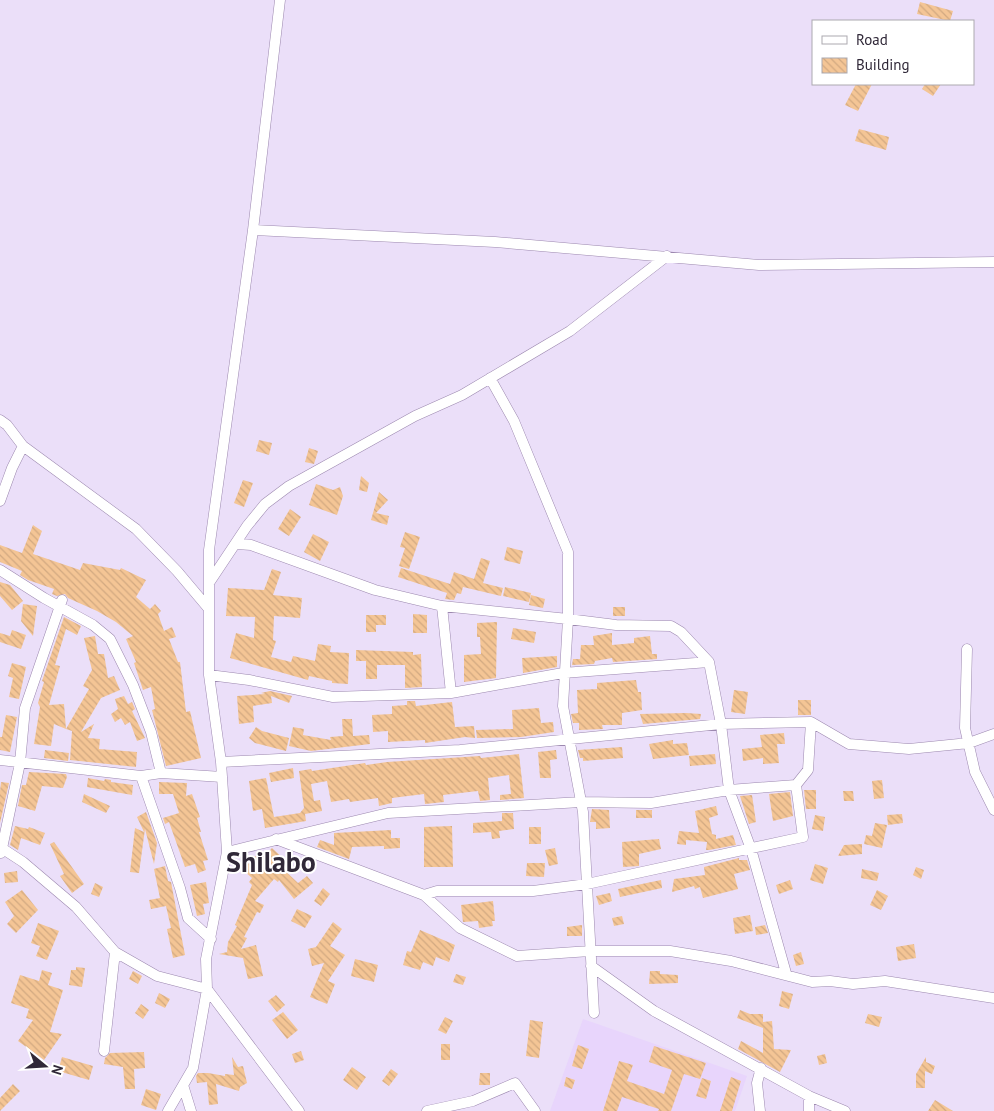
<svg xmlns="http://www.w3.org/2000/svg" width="994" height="1111" viewBox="0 0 994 1111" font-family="'PT Sans',sans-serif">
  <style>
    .built { fill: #e8d5fc }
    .building { fill: url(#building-back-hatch) }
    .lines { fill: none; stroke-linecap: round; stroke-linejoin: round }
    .minor-casing { stroke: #9c88af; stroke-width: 11 }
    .minor { stroke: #fff; stroke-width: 10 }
    .labels { text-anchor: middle; stroke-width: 4; stroke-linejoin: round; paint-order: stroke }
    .town-label { font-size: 28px; font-weight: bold; fill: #302838; stroke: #fff }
  </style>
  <defs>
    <pattern id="building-back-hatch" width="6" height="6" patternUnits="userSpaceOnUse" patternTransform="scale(1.25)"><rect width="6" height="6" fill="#f4c595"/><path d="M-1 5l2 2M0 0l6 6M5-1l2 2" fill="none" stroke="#d2a981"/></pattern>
  </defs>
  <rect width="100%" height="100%" fill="#ebdff9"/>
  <path class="built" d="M583,1019L747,1076L735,1111H550Z"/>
  <path class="building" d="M920,2L953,11L950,21L917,14Z
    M856,84H872L858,111L845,105Z
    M925,84H941L933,96L922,89Z
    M859,129L889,137L886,150L855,141Z
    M259,440L272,443L269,455L256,451Z
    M309,448L318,451L314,464L305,462Z
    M361,476L369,483L367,492L359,490Z
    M243,480L253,483L244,507L234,503Z
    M316,484L333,490L340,487L343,496L337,515L309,505Z
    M379,492L388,500L376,513L389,516L387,525L371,520Z
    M290,509L301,517L289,536L278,529Z
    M33,525L42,531L33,554L80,570L83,563L120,570L121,568L146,580L136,597L150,609L155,604L161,611L158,614L164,631L172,627L176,637L169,639L178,662H180L186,712L190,711L201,758L166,766L152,710L155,709L151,687L143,690L134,663L136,662L126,639L133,636L116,622L97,611L68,598L65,594L57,596L52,594L54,589L28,580L20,575L22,571L0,562V545L22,553Z
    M405,532L420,537L409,569L399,566L405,548L400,547Z
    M313,534L329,542L320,561L304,552Z
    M507,547L523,551L520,564L504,560Z
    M481,558L490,561L483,583L503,588L501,596L463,587L461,594L457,593L454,600L445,599L447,593L398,577L401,568L450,584L454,572L474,579Z
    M272,569L281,572L273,595L302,598L300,618L274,616L273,640L276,641L271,657L291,662L293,656L315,661L318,644L331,646L330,652L349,653L348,684L332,683V681L309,676L308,680L230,658L236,633L254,638L255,617L226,616L228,588L264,590Z
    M0,582L10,585L23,601L12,610L0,596Z
    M505,587L531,593L529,602L503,596Z
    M531,595L545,599L543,608L529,605Z
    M23,604L37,606L33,636L21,621Z
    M613,607H625V616H613Z
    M413,614L427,615V633H413Z
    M366,615H386V625H376V632H366Z
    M64,617L81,626L77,635L66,629L55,665L60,666L49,705L64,704L66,729L54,724L51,746L34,744L40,707L38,703L44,682L42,681Z
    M497,622L496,678L464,682V655L481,654L480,637H477V623Z
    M513,628L536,632L534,643L511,639Z
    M12,630L26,635L21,649L0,642V633L10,636Z
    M612,633V645L634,643V638L650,636L652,654H657V659L613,662L612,658L595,661L594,664L572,665L573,659H580L581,645H594L593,636Z
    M95,636L98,654H104L108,678L114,676L120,690L101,698L81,732L94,724L88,738L100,739L99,749L137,752L136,767L70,760L72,731L66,729L89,689L83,686L92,670L84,638Z
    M356,650L413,652V655L421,654L422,687L405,688V665H377V679H366V661H356Z
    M557,656V667L523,673L522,658Z
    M12,663L26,667L19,699L9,697L13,678L8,676Z
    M636,680L638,692H641L642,710L622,713V725H602L603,729L579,730V723H573L571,714L578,713L577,690L597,689V683Z
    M734,690L748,692L745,714L731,712Z
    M270,691L292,696L289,703L271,696L272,703L253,706L254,722L239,724L237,696L265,694L261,693Z
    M124,696L128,704L132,702L135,709L132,711L145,738L137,741L130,722L125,725L121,718L115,722L111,714L118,709L115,699Z
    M798,700H811V715H798Z
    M407,701H415L416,706L452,702L455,727L474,726L475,738L465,737L425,743V740L388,742V731L373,732L372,715L392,714V706L407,705Z
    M539,708L541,723L553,722L554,732L521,737L477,738L476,730L513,729L512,710Z
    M686,713L701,714L700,719L643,724L640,714Z
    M6,715L17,717L10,752L0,750V737H2Z
    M342,719H352L353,736L369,735L370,744L311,751L289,746L293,727L304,729L303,735L331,740L330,737L343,736Z
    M256,727L262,731L289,738L286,751L255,743L249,738Z
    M784,733L785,744H777L779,763L763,764V758L743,761L742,749L762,747L760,735Z
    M673,740V744L687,743L689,755L653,759L649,744Z
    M622,747L623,758L583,761V758H580L578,750Z
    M45,750L69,753L68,761L44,758Z
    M556,750L557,759L550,760L551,778H540L538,752Z
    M519,754L524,798L500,800V795L511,794L509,775L488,778L490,800L480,801L478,791L443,795L444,802L425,804L424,794L392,798V803L379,806L378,798L350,802L349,799L331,802L327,781L311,784L314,801L320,800L322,811L305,814L306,821L265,828L262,809L253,811L249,781L266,778L274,817L300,813L304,808L299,771L311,769L312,771L365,763L366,765L387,762L480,756L481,758Z
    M715,754L716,764L690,766L689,756Z
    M293,768L294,778L271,782L269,773Z
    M29,772L66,774L67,777L63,788L42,786L35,811L18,806L22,785H26Z
    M88,778L104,781L105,779L111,780V782L133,785L132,795L87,787Z
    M882,780L884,798L874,799L872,781Z
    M1,782L9,783L0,823V791Z
    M159,782L187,783L186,796L192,794L200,817L197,818L201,832H199L208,860L203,861L206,870L198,873L195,864L185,867L169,822L165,824L163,818L179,813L173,794H159Z
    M804,790H816V809H806Z
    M843,791H853L854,801H844Z
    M790,792L793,816L773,821L769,794Z
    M84,794L110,806L106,813L82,802Z
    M752,795L756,822L749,824L740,796Z
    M716,806L718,815L709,818L712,834L716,835V839L733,835L736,845L709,850H706L707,842L686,840V845L677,844L679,831L699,833L695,811Z
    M592,809L609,810L610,828L596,829V822H590Z
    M636,810H652V818H636Z
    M146,812L157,843L154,864L145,829L139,873L130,872L135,828L144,832L137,817Z
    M502,813H513L514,829L499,831L500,838L492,839L491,832L473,833V823L502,821Z
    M902,814L903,823L888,825L887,815Z
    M815,815L825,817L823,831L812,829Z
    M875,823L887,825L882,848L864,844L866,835L872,836Z
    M15,826L28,829L29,827L45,833L40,845L21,838L18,850L10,845Z
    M452,826L453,867H424V827Z
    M529,827H541V844H529Z
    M391,830V838H400V848L384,849V846L352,847L349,859L317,847L320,840L334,845V833Z
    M659,839L661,849L639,854V866L623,867L622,842Z
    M54,842L84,884L72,893L60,876L64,874L50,844Z
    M862,844V854L838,856L844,845Z
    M272,848L286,861L281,867L298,883L307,876L313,883L294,899L279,880L278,882L274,879L255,901L264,905L260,913L257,912L244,937L247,938L241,949L256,945L263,976L248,979L243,958L219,954L227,952L228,942L237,926L235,925L252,885L249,882L252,878L243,870L255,856L260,860Z
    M555,848L558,864L549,866L545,850Z
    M739,858V860H747L750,870L734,874L738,889L703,898L700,887L695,889L694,886L672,892L674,879L705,875L704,867Z
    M527,863H545L544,877L526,876Z
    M815,864L828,868L823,884L810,880Z
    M165,866L168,881L171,882L185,955L173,958L167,929L171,928L166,906L151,909L149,900L160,898L154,869Z
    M916,867L924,870L921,879L913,875Z
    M862,869L879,873L877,881L861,878Z
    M17,871L18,882L5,883L4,873Z
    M661,880L662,888L620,897L618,889Z
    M790,880L793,889L779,894L776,885Z
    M206,882L209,903L203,904L205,914L197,916L190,885Z
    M95,883L103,887L99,897L91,894Z
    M323,888L330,894L321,906L314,901Z
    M22,890L38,910L16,933L7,924L14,916L5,902Z
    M877,890L888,896L881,910L870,905Z
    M610,893L612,901L599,905L596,896Z
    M493,901L495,921H492L493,926L479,928L478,921L463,922L461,905Z
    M297,909L312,916L305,928L291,921Z
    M750,915L753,931L735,934L733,918Z
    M622,916L624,924L614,926L612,918Z
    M333,922L342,929L330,946L345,955L328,981L335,984L327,1004L310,997L324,963L312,966L308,949L316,947Z
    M38,923L59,931L47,960L36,956L40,946L31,943Z
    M582,925V936H567V927Z
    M765,925L768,933L756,935L755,927Z
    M420,930L455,945L449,962L436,957L433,966L423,962L420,970L403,965L407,951L411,952Z
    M914,944L916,958L898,961L896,947Z
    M801,952L804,964L796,966L793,955Z
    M355,959L378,965L374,982L351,976Z
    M76,967L85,968L82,987L69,985L71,970H76Z
    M42,970L52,973L48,985L63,990L50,1032L62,1034L44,1060L18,1041L33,1020L26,1018L29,1009L11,1003L20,975L39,981Z
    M133,971L142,976L138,984L129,979Z
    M650,971H660V974L678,975V983L649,984Z
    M456,974L466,977L463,985L453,982Z
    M782,991L793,994L789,1009L779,1006Z
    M159,993L170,999L165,1008L155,1003Z
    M276,995L285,1005L277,1012L268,1001Z
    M141,1004L149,1010L143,1019L135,1013Z
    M740,1010L750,1014H763V1028L737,1018Z
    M283,1012L298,1030L287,1039L272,1020Z
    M868,1014L882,1017L879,1027L865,1023Z
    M445,1017L453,1021L446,1034L438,1030Z
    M530,1020L543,1022L539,1058L526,1056Z
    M772,1021L774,1049L791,1050L780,1072L738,1049L741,1041L763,1053V1022Z
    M441,1044H450V1060H441Z
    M578,1045L589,1049L582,1069L572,1066Z
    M654,1046L706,1063L700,1079L684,1074L671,1111H658L659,1109L622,1097L617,1111H603L619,1061L633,1065L627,1081L664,1094L672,1070L649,1062Z
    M301,1051L304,1060L295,1063L292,1054Z
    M144,1052L145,1068L134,1069L135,1089H125L123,1067L104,1064L105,1058L110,1053Z
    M825,1054L827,1063L819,1065L817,1056Z
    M62,1057L93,1066L89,1080L58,1071Z
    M232,1057L238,1067L243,1066L247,1083L240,1087L239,1091L216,1084L218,1104L209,1105L207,1082L197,1083L196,1076L198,1073H208L225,1076V1074L234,1075Z
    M926,1057V1062L935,1066L932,1074L925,1071V1088H916V1074Z
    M352,1067L366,1077L357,1090L343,1080Z
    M391,1069L398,1074L389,1086L382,1081Z
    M480,1073H490V1085H479Z
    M566,1077L575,1080L572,1089L564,1086Z
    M731,1077L741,1081L732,1111H720Z
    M702,1078L711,1081L706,1099L696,1096Z
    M13,1084L20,1091L0,1111V1098Z
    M146,1089L161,1094L156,1110L141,1105Z
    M935,1100L953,1111H928Z"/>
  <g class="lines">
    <defs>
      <path id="minor" d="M280,0L253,230L209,550V675L221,762L227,852L206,959L207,989L299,1111
        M253,230L495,242L759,265L994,262
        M0,420L7,425L23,446L12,468L0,501
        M23,446L136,529L177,571L209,609
        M237,544L251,545L375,590L442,606L568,619V552L514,421L490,378
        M0,570L44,598L93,625L110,639L133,685L151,732L161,773
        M209,583L247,526L265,504L289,486L415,416L462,395L570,331L667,256
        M442,606L451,693
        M967,649L965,728L975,772L994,810
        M209,675L249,680L333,697L451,693L563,673L709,662
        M0,760L141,776L161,773L222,777
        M221,762L460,750L721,724L811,722L849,744L909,749L969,743L994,734
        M141,776L180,888L188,918L211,939
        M276,839L424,895L460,928L517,956L590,951H670L731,961L812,982L830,981L853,984L885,981L994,998
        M0,847L23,862L76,907L115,952L157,976L207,989L193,1068L168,1111
        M227,852L388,813L581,802L651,803L729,790L796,785
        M1,853L20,763L25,708L62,600
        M424,895L437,891H533L587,884L803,837L796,785L808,770L811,722
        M591,966L654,1011L809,1096L845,1111
        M594,1013L583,812L563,706L568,619L616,625L671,626L681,632L709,662L721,724L729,790L751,849L786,973
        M104,1051L115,952
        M183,1085L191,1111
        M809,1096V1111
        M427,1111L473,1101L515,1083L535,1111
        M760,1111L757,1083L761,1068"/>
    </defs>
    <use href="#minor" class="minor-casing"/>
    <use href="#minor" class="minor"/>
  </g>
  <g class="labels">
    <g class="town-label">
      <text x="271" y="872">Shilabo</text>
    </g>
  </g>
  <rect x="812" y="20" width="162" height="65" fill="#ffffff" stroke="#aca9af"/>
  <rect x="822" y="36" width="25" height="8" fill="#ffffff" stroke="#aca9af"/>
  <text x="856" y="45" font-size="15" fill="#302838">Road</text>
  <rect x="822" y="58" width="25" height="15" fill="url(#building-back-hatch)" stroke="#aca9af"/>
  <text x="856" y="70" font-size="15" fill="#302838">Building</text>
  <g transform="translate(45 1066) rotate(108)" stroke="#ffffff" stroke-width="4" paint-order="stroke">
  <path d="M0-4L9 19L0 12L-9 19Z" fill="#302838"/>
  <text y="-8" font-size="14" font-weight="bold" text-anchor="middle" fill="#302838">N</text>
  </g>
</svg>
